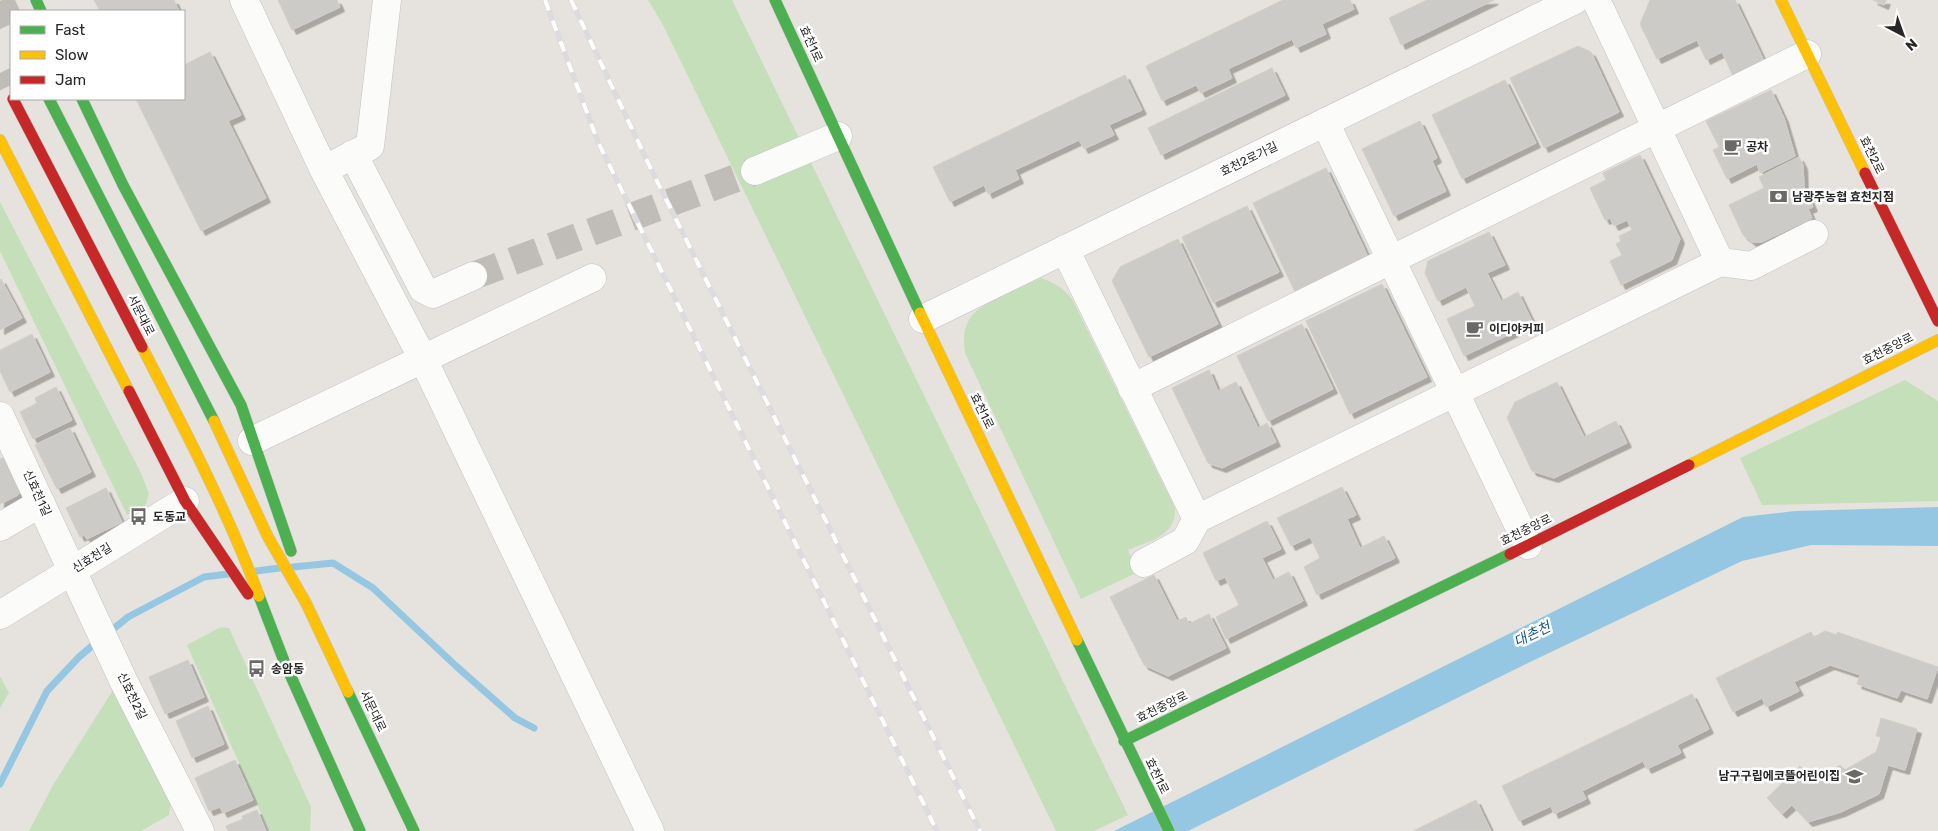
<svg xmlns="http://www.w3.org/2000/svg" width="1938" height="831" viewBox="0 0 1938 831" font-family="Rubik,'Noto Sans KR',sans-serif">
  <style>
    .green { fill: #c4dfb9 }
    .water { fill: #96c7e2 }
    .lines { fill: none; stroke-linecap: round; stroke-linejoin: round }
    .stream { stroke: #96c7e2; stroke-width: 7 }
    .building { fill: #cccbc7; stroke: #d1ceca; filter: url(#shadow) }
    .street-tunnel { stroke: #c0bdb9; stroke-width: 28; stroke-dasharray: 28 14; stroke-linecap: butt }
    .primary-tunnel { stroke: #c0bdb9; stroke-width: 28; stroke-dasharray: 28 14; stroke-linecap: butt }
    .street-casing { stroke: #c3c2c3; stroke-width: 29 }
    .fast-casing { stroke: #c3c2c3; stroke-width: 12 }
    .slow-casing { stroke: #c3c2c3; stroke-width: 12 }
    .jam-casing { stroke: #c3c2c3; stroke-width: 12 }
    .street { stroke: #fbfbfa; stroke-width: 28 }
    .fast { stroke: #4caf50; stroke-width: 11 }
    .slow { stroke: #ffc107; stroke-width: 11 }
    .jam { stroke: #c62828; stroke-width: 11 }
    .rail-casing { stroke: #dcdbdd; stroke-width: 5.5 }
    .rail { stroke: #fff; stroke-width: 4; stroke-dasharray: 11; stroke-linecap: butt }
    .labels { text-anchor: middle; stroke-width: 5; stroke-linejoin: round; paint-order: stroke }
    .street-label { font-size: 12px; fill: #272727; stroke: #fff }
    .poi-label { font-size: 12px; font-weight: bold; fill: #272727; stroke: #fff; text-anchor: start }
    .water-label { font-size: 14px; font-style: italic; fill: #17578b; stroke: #fff }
  </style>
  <defs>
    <filter id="shadow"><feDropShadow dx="4.5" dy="4.5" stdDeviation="0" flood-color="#0004"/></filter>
  </defs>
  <rect width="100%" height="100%" fill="#e6e3de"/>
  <path class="green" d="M648,0H732L1128,815L1094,831H1056L663,25Z
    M0,202L141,473L149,494L145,506L127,515L0,251Z
    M1041,278C1055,283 1063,288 1072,299L1175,508C1177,536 1149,541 1128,550L1138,572L1081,599L965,353C960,317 976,308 1005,295C1017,289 1029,284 1041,278Z
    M1905,380L1938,401V501L1762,505L1740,458Z
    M221,627L229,628L311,807L310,831H269L187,645Z
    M0,676L9,693L0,708Z
    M115,687L171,800L169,815L141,831H29L53,785Z"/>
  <path class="water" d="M1938,507V546L1811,545L1742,561L1528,663L1188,831H1114L1743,517L1795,511Z"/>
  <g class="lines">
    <path class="stream" d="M293,567L333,563L373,588L456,666L515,718L534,728
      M256,571L280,568
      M107,634L128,617L204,577L228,574
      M0,784L47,691L79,657L99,640"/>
  </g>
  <path class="building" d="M94,0H174L179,11H100Z
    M278,0H337L340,7L292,30Z
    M1283,0H1350L1354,9L1322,24L1326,34L1296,48L1292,39L1228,69L1232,78L1201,93L1196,85L1162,101L1146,66Z
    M1427,0H1494L1401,45L1389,18Z
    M1650,0H1735L1765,63L1734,78L1722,52L1706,60L1697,40L1657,59L1640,24Z
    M1873,0H1886L1884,5Z
    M1578,46L1591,52L1619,112L1544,148L1510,78Z
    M210,52L241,115L228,121L266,198L201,231L136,99H184V65Z
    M1272,68L1285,95L1161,155L1148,128Z
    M1125,75L1142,110L1109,125L1114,135L1084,149L1079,140L1015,170L1019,179L988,194L984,185L950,202L933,167Z
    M1505,80L1536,143L1462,179L1432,115Z
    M1771,90L1784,118L1795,156L1760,173L1757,164L1727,179L1713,150L1719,147L1706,121Z
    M1420,121L1437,158L1432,161L1446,191L1394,216L1362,149Z
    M1640,155L1680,239L1672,260L1621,285L1610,261L1622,255L1616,244L1621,241L1619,236L1632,230L1627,220L1614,226L1610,218L1605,220L1590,188L1606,180L1603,173Z
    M1799,157L1803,165L1804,187L1813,207L1808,209L1812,218L1762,242H1752L1743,235L1729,205L1764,188L1759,177Z
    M1326,168L1369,259L1296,294L1253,203Z
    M1247,206L1279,272L1213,303L1182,237Z
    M1489,232L1505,265L1487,273L1501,301L1518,292L1533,323L1464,356L1447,319L1475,306L1466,287L1438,301L1425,273L1428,261Z
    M1178,239L1218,324L1149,357L1112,281L1120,267Z
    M1,279L22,318L0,330V280Z
    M1382,284L1427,377L1350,414L1306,321Z
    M1302,324L1333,389L1268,421L1237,356Z
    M32,334L50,372L10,392L0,371V350Z
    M1209,370L1218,391L1236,382L1258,428L1267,423L1276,442L1222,468L1208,463L1172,388Z
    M1557,382L1584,437L1616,421L1627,443L1554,478L1532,471L1507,418L1515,402Z
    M56,387L72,420L33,439L20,412L37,403L35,398Z
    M70,428L91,472L57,489L35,445Z
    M8,456L23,486L18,495L0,504V459Z
    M1342,487L1356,515L1347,519L1360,548L1384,536L1395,558L1317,595L1304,567L1320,558L1310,537L1291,546L1277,518Z
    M106,488L122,522L87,539L84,535L80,537L66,508Z
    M1267,521L1281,549L1262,558L1273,580L1289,572L1303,601L1226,639L1216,617L1239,605L1225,577L1216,581L1203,553Z
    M1154,575L1177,621L1186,617L1189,624L1209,614L1226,648L1168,676L1144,665L1110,597Z
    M1825,631L1837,635V632L1938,667L1927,699L1901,690L1897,698L1857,684L1860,675L1830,665L1794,682L1799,691L1766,707L1762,698L1733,712L1716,678L1811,632L1814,637Z
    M188,660L204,697L165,714L149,677Z
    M1692,694L1709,729L1677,745L1681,753L1647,769L1643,761L1582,791L1586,799L1554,814L1551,806L1519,821L1502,786Z
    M208,706L224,744L192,758L176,721Z
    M1881,718L1917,729L1905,770L1888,765L1879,794L1841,812L1808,822L1792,805L1782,814L1767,798L1800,766L1815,782L1840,765L1845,770L1876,752L1881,737L1876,736Z
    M235,760L253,800L223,813L220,807L209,811L195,778Z
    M1476,800L1491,831H1413Z
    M257,810L266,831H228L226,826L243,819L242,816Z"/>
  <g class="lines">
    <path class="street-tunnel" d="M473,276L755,171"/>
    <path class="primary-tunnel" d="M0,1L11,24
      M0,73L7,87"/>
    <defs>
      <path id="street" d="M244,0L324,170L423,359L650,831
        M1325,122L1528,545
        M353,154L423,289L433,294L473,276
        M337,163L370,146L387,0
        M755,171L838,136
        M1065,249L1197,519L1720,262L1596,0
        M1720,262L1751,266L1814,234
        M923,319L1575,0
        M1132,388L1807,54
        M0,416L124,682L200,831
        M252,441L592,278
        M0,527L41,503
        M1144,563L1185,541L1197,519
        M0,615L185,501"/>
      <path id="fast" d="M36,0L41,11
        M775,0L920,313
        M49,99L214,421
        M82,99L123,185L241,405L291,551
        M259,596L284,661L360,831
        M1077,640L1169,831
        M348,692L414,831
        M1124,741L1510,554"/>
      <path id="slow" d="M1781,0L1865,173
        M0,140L129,391
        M920,313L1077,640
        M142,347C184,428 227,510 259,596
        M214,421L268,537L306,603L348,692
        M1689,465L1938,340"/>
      <path id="jam" d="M13,99L142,347
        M1865,173L1938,321
        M129,391L185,501L248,594
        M1510,554L1689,465"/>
    </defs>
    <use href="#street" class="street-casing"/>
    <use href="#fast" class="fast-casing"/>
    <use href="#slow" class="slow-casing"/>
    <use href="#jam" class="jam-casing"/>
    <use href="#street" class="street"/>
    <use href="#fast" class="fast"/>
    <use href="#slow" class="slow"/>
    <use href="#jam" class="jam"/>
    <defs>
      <path id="rail" d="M545,0L598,142L937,831
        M571,0L651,169L980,831"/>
    </defs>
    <use href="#rail" class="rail-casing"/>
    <use href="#rail" class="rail"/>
  </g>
  <defs>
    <symbol id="cafe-bare" viewBox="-9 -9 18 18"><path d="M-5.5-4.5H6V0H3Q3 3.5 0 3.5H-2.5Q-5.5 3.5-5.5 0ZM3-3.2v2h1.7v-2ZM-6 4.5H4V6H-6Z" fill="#6a6967" stroke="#fff" stroke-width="2.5" paint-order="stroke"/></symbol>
    <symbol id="bank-bare" viewBox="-9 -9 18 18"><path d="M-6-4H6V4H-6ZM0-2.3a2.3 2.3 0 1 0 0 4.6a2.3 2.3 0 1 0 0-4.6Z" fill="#6a6967" stroke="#fff" stroke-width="2.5" paint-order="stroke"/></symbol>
    <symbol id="bus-bare" viewBox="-9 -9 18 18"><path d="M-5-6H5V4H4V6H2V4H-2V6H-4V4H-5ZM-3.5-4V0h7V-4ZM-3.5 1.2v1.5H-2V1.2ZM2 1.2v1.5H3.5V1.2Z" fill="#6a6967" stroke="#fff" stroke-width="2.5" paint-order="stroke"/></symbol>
    <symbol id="school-bare" viewBox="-9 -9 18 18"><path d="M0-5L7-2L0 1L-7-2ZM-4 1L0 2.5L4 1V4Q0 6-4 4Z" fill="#6a6967" stroke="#fff" stroke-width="2.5" paint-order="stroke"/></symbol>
  </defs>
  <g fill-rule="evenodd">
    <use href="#cafe-bare" x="1720" y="134" width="25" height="25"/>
    <use href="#bank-bare" x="1766" y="184" width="25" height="25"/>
    <use href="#cafe-bare" x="1462" y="316" width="25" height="25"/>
    <use href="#bus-bare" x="126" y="504" width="25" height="25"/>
    <use href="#bus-bare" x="244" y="656" width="25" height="25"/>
    <use href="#school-bare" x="1842" y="764" width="25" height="25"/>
  </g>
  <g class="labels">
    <g class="street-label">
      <text transform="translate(811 44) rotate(65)" y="4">효천1로</text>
      <text transform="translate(1872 155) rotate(64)" y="4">효천2로</text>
      <text transform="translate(1249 159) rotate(-26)" y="4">효천2로가길</text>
      <text transform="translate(141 315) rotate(63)" y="4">서문대로</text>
      <text transform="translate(1888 349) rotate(-27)" y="4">효천중앙로</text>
      <text transform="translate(982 411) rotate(64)" y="4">효천1로</text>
      <text transform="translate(37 493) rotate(65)" y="4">신효천1길</text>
      <text transform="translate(1526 530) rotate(-26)" y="4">효천중앙로</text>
      <text transform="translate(92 558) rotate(-32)" y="4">신효천길</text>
      <text transform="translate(132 696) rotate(64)" y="4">신효천2길</text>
      <text transform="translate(1162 707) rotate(-26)" y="4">효천중앙로</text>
      <text transform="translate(373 711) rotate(64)" y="4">서문대로</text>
      <text transform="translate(1157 776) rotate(64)" y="4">효천1로</text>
    </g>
    <g class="poi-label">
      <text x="1746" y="151">공차</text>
      <text x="1792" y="201">남광주농협 효천지점</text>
      <text x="1489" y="333">이디야커피</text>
      <text x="153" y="521">도동교</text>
      <text x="271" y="673">송암동</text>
      <text x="1840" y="780" text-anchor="end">남구구립에코뜰어린이집</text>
    </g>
    <g class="water-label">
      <text transform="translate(1532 634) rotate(-26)" y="5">대촌천</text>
    </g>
  </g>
  <rect x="10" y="10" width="175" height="90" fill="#ffffff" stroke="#a9a9a9"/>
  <rect x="20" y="26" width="25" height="8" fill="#4caf50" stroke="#a9a9a9"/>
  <text x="55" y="35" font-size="15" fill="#272727">Fast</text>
  <rect x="20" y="51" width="25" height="8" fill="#ffc107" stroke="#a9a9a9"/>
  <text x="55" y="60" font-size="15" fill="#272727">Slow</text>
  <rect x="20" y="76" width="25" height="8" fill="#c62828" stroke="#a9a9a9"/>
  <text x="55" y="85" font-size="15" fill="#272727">Jam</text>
  <g transform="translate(1903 35) rotate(139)" stroke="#ffffff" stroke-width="4" paint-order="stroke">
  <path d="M0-4L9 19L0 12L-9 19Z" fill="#272727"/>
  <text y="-8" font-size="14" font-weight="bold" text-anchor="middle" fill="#272727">N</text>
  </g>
</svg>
